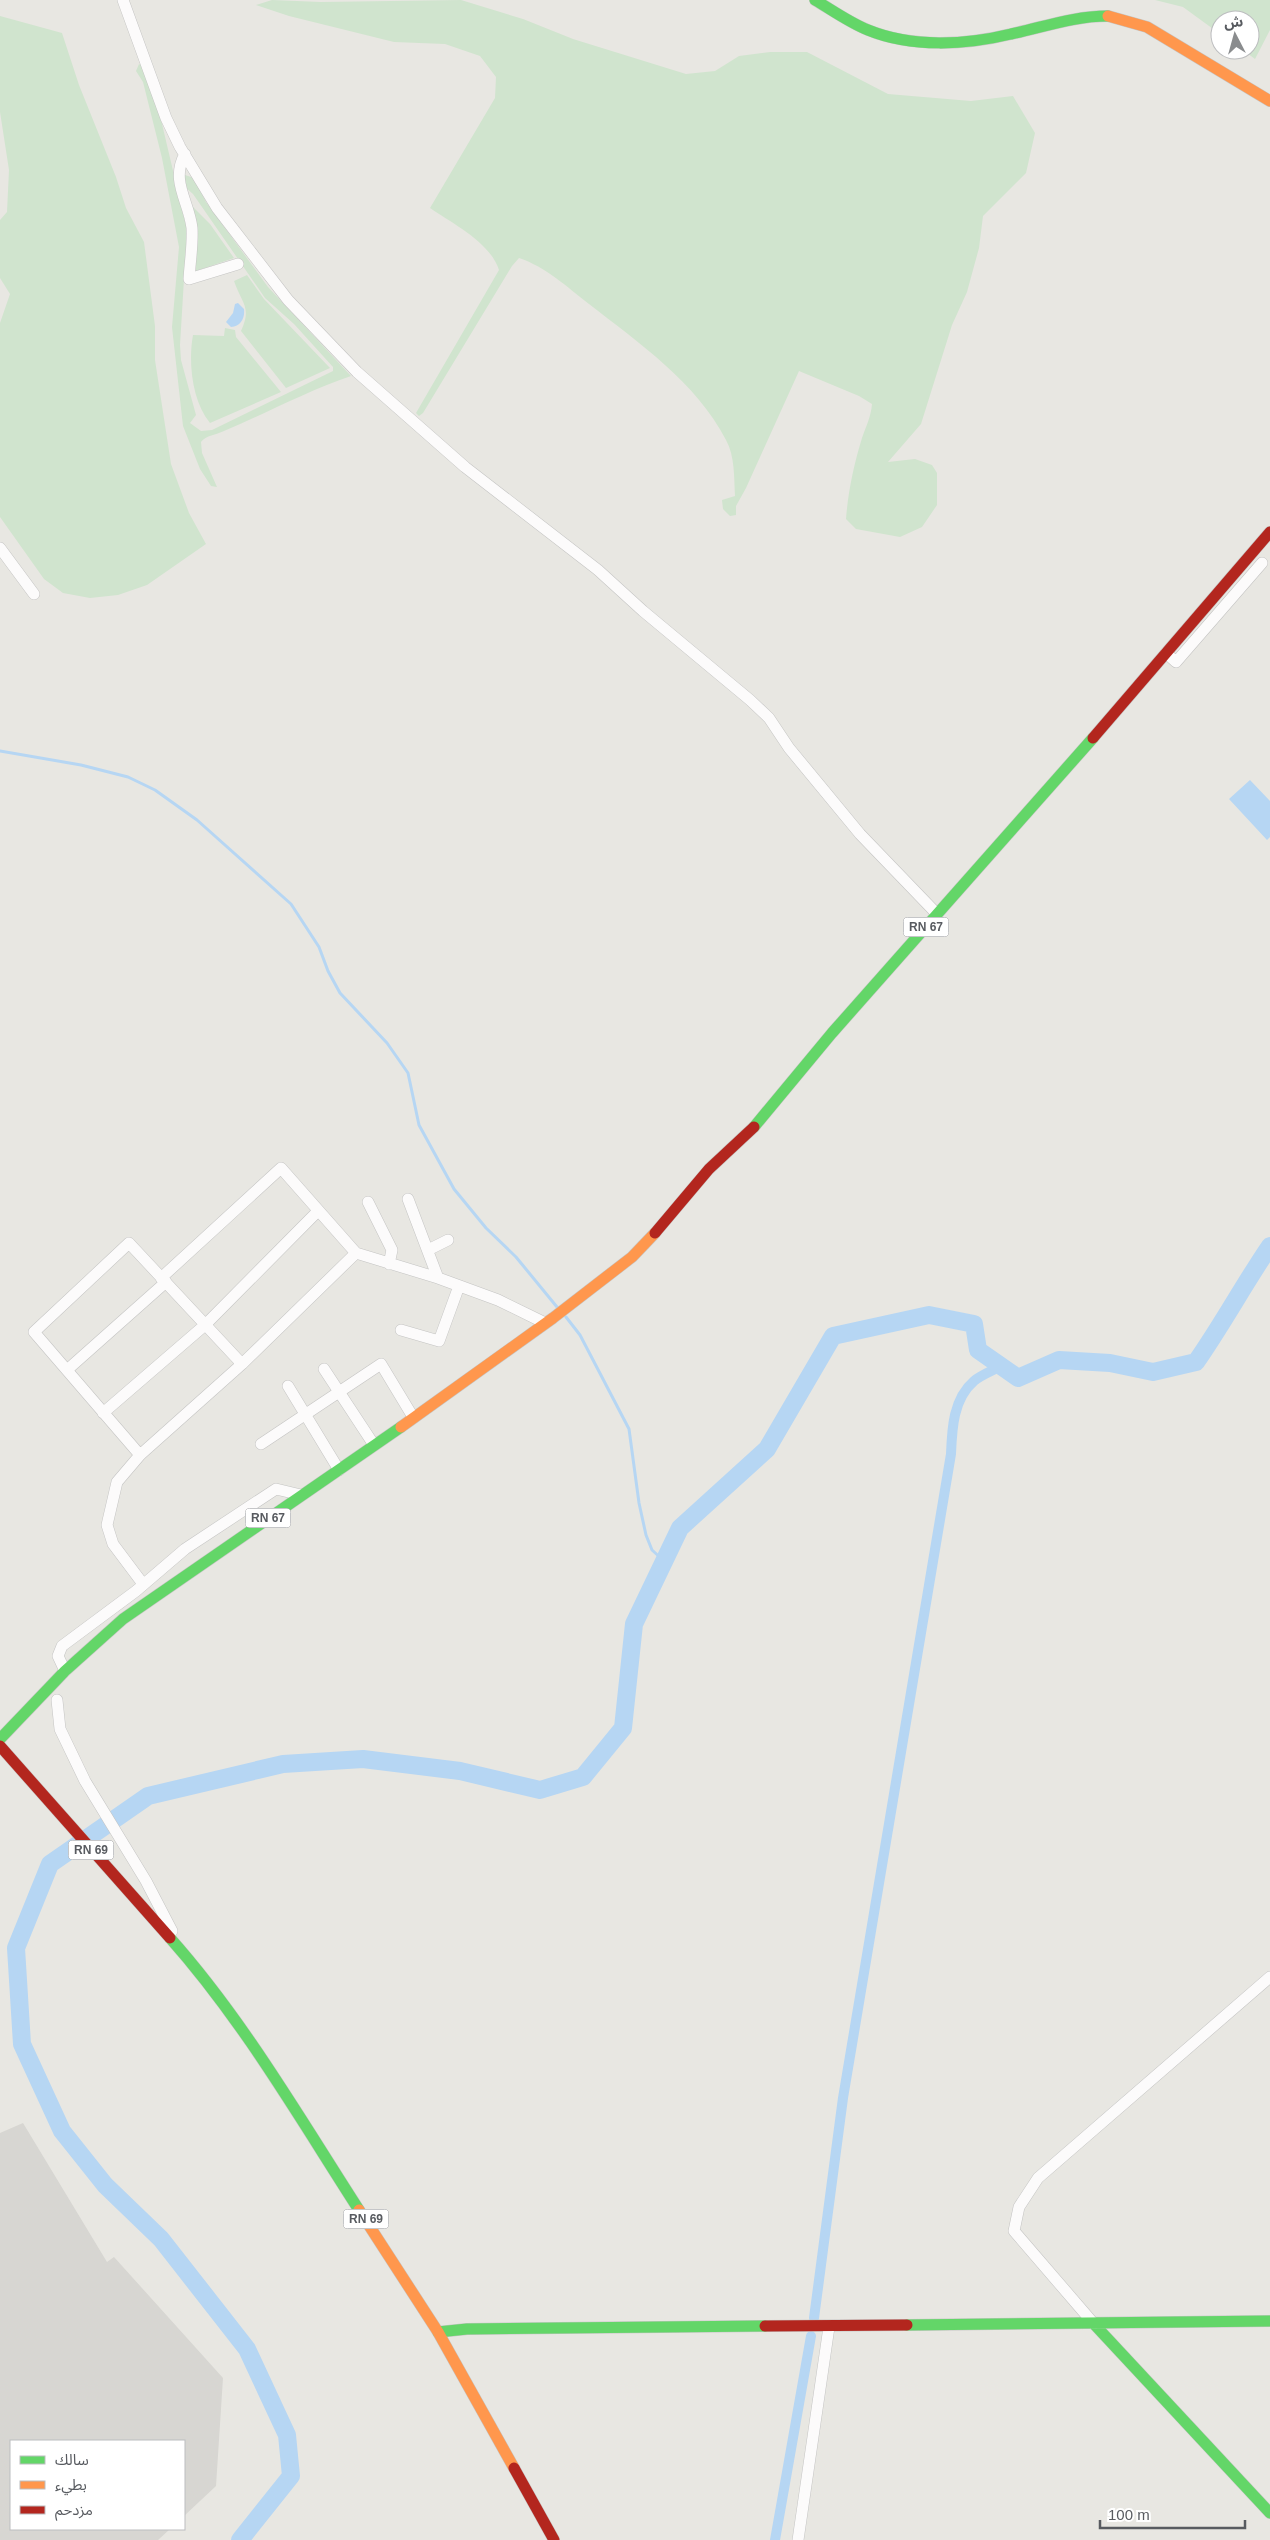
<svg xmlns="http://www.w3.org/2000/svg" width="1270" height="2540" viewBox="0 0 1270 2540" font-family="Arial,'Noto Sans Arabic',sans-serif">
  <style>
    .industrial { fill: #d7d6d2 }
    .green { fill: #d0e4ce }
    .water { fill: #b6d6f3 }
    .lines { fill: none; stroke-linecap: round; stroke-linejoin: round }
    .stream { stroke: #b6d6f3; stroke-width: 3 }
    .canal { stroke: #b6d6f3; stroke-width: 10 }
    .river { stroke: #b6d6f3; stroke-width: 18 }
    .street-casing { stroke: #c4c4c3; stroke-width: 12 }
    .fast-casing { stroke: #c5c5c4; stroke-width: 12 }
    .slow-casing { stroke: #c5c5c4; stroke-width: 12 }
    .jam-casing { stroke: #c5c5c4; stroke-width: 12 }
    .street { stroke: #fcfbfb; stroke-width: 11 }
    .fast { stroke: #63d668; stroke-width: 11 }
    .slow { stroke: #ff974d; stroke-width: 11 }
    .jam { stroke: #b3261e; stroke-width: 11 }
    .labels { text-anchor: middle; stroke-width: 4; stroke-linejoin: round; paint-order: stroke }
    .shield { fill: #fff; stroke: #8a8c90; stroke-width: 1 }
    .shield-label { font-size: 12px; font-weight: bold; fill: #585b60 }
  </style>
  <rect width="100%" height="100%" fill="#e8e7e2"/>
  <path class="industrial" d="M23,2123L107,2262L114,2257L223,2378L216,2486L184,2516V2441H11V2529H170L158,2540H0V2133Z"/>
  <path class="green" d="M272,0L321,2L461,0L523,19L573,39L686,74L715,71L739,56L770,52H807L888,94L971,101L1013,96L1035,133L1026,173L983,216L979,248L967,292L952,325L921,424L888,462L915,459L932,465L937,473V505L922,527L900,537L856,529L846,519C848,492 854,464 862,438C866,426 871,417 872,404L859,396L799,371L746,488L736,506V515L730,516L723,509L722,500L735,496C734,478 735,456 726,440C696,382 639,343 589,304C567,287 546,267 519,258L512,266L423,413L419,416L416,413L499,270C490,242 453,224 430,208L495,98L496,77L480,56L445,44L394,42L289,16L256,5Z
    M1155,0H1270V30L1255,59L1243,50H1250V20H1220V34L1183,7Z
    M0,16L62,33L79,85L116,177L126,208L144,242L155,326V360L171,464L189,513L206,544L147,585L118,595L90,598L63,593L44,579L0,517V323L10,294L0,278V220L7,212L9,170L0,112Z
    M139,64L144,67L158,107L187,230L180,345L181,360L196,415L190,423L201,431L212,430L333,371V367L294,324L265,298L193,194L184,186L185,175L194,178L206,202L268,287L351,376C307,391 267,413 224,431C216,435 206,435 201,442L202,453L217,487L211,486L200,469L183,426L172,327L179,247L162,158L143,82L136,71Z
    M192,206L210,224L234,258L196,271V230Z
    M247,275L264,299L330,368L286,388L241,331C252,307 242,304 234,281Z
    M225,328L235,330L236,337L281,392L210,423C192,401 188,362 193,335L224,336Z"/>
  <path class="water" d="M238,303L244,309C245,318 241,326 231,327L226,322L233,313L235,304Z
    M1250,780L1270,801V837L1267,840L1229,799Z"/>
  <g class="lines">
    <path class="stream" d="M0,751L81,765L128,777L155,790L197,820L291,904L319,947L328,971L340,993L387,1043L408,1073L419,1125L454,1189L486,1228L516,1257L557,1307
      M566,1317L580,1335L629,1429L639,1503L646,1535L652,1550L664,1561"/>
    <path class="canal" d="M814,2318L843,2098L951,1454C952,1429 953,1399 974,1381C981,1375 992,1371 1001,1366
      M775,2540L811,2336"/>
    <path class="river" d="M240,2540L291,2476L287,2435L247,2349L161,2239L105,2185L62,2131L22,2044L16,1948L50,1864L148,1796L283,1764L363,1759L460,1771L540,1790L583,1777L623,1728L634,1624L680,1528L767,1449L833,1336L929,1315L974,1324L978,1350L1018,1378L1059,1360L1110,1363L1153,1372L1196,1362C1222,1325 1244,1284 1270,1246"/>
    <defs>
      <path id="street" d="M123,0L166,118L180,147L217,208L288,300L357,372L465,467L598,570L643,611L750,700L769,718L789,748L860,834L937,914
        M185,154C170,181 189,201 192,228C193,245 190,262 189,279L238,264
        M0,548L34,594
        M1166,653L1176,662L1262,563
        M408,1199L438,1278
        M368,1202L392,1250L389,1264
        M428,1250L448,1240
        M161,1278L281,1168L356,1253L438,1278L498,1300L545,1323
        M401,1330L439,1341L459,1286
        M324,1369L374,1445
        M67,1370L166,1282
        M288,1386L339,1470
        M103,1413L205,1325L318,1211
        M261,1444L381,1364L413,1417
        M140,1455L34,1332L129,1243L242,1364
        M143,1584L113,1544L107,1525L117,1482L140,1455L242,1364L356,1253
        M65,1671L58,1656L62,1646L136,1591L185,1549L276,1489L301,1495
        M57,1700L60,1729L85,1781L146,1881L172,1931
        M1094,2324L1014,2231L1019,2207L1038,2178L1270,1977
        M798,2540L829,2327"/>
      <path id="fast" d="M815,0C832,10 850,23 868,30C912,48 966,45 1011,34C1044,27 1074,16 1108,16
        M754,1127L832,1033L1093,738
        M0,1739L65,1671L123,1619L401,1427
        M170,1938C243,2020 299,2117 359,2210
        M1094,2324L1270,2513
        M907,2325L1270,2321
        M438,2332L467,2329L765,2326"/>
      <path id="slow" d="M1108,16L1147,27L1270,101
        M401,1427L553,1318L632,1257L655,1233
        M359,2210L438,2332L514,2468"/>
      <path id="jam" d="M1093,738L1270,532
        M655,1233L709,1169L754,1127
        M0,1746L170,1938
        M765,2326L907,2325
        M514,2468L554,2540"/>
    </defs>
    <use href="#street" class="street-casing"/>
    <use href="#fast" class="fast-casing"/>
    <use href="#slow" class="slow-casing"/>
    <use href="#jam" class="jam-casing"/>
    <use href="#street" class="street"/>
    <use href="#fast" class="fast"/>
    <use href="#slow" class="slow"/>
    <use href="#jam" class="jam"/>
  </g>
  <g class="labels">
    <g class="shield">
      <rect x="903.5" y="917.5" width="45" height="19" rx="4"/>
      <rect x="245.5" y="1508.5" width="45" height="19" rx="4"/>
      <rect x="68.5" y="1840.5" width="45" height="19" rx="4"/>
      <rect x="343.5" y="2209.5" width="45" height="19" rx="4"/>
    </g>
    <g class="shield-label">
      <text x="926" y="931">RN 67</text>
      <text x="268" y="1522">RN 67</text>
      <text x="91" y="1854">RN 69</text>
      <text x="366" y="2223">RN 69</text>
    </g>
  </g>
  <rect x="10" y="2440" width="175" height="90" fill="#ffffff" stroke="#bcbdbf"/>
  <rect x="20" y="2456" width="25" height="8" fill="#63d668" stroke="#bcbdbf"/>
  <text x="55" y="2465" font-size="15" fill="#585b60">سالك</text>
  <rect x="20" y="2481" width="25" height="8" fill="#ff974d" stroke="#bcbdbf"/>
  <text x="55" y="2490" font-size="15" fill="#585b60">بطيء</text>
  <rect x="20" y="2506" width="25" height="8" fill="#b3261e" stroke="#bcbdbf"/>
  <text x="55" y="2515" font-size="15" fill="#585b60">مزدحم</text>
  <g transform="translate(1235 35) rotate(354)"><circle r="24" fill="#ffffff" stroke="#bcbdbf"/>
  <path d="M0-4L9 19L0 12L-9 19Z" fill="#8a8c8e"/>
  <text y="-8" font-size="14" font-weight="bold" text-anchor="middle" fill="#585b60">ش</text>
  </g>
  <path d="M1100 2520v8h145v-8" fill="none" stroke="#585b60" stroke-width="2.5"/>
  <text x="1108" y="2520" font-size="15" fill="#585b60" stroke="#ffffff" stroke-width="4" paint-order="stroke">100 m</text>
</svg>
